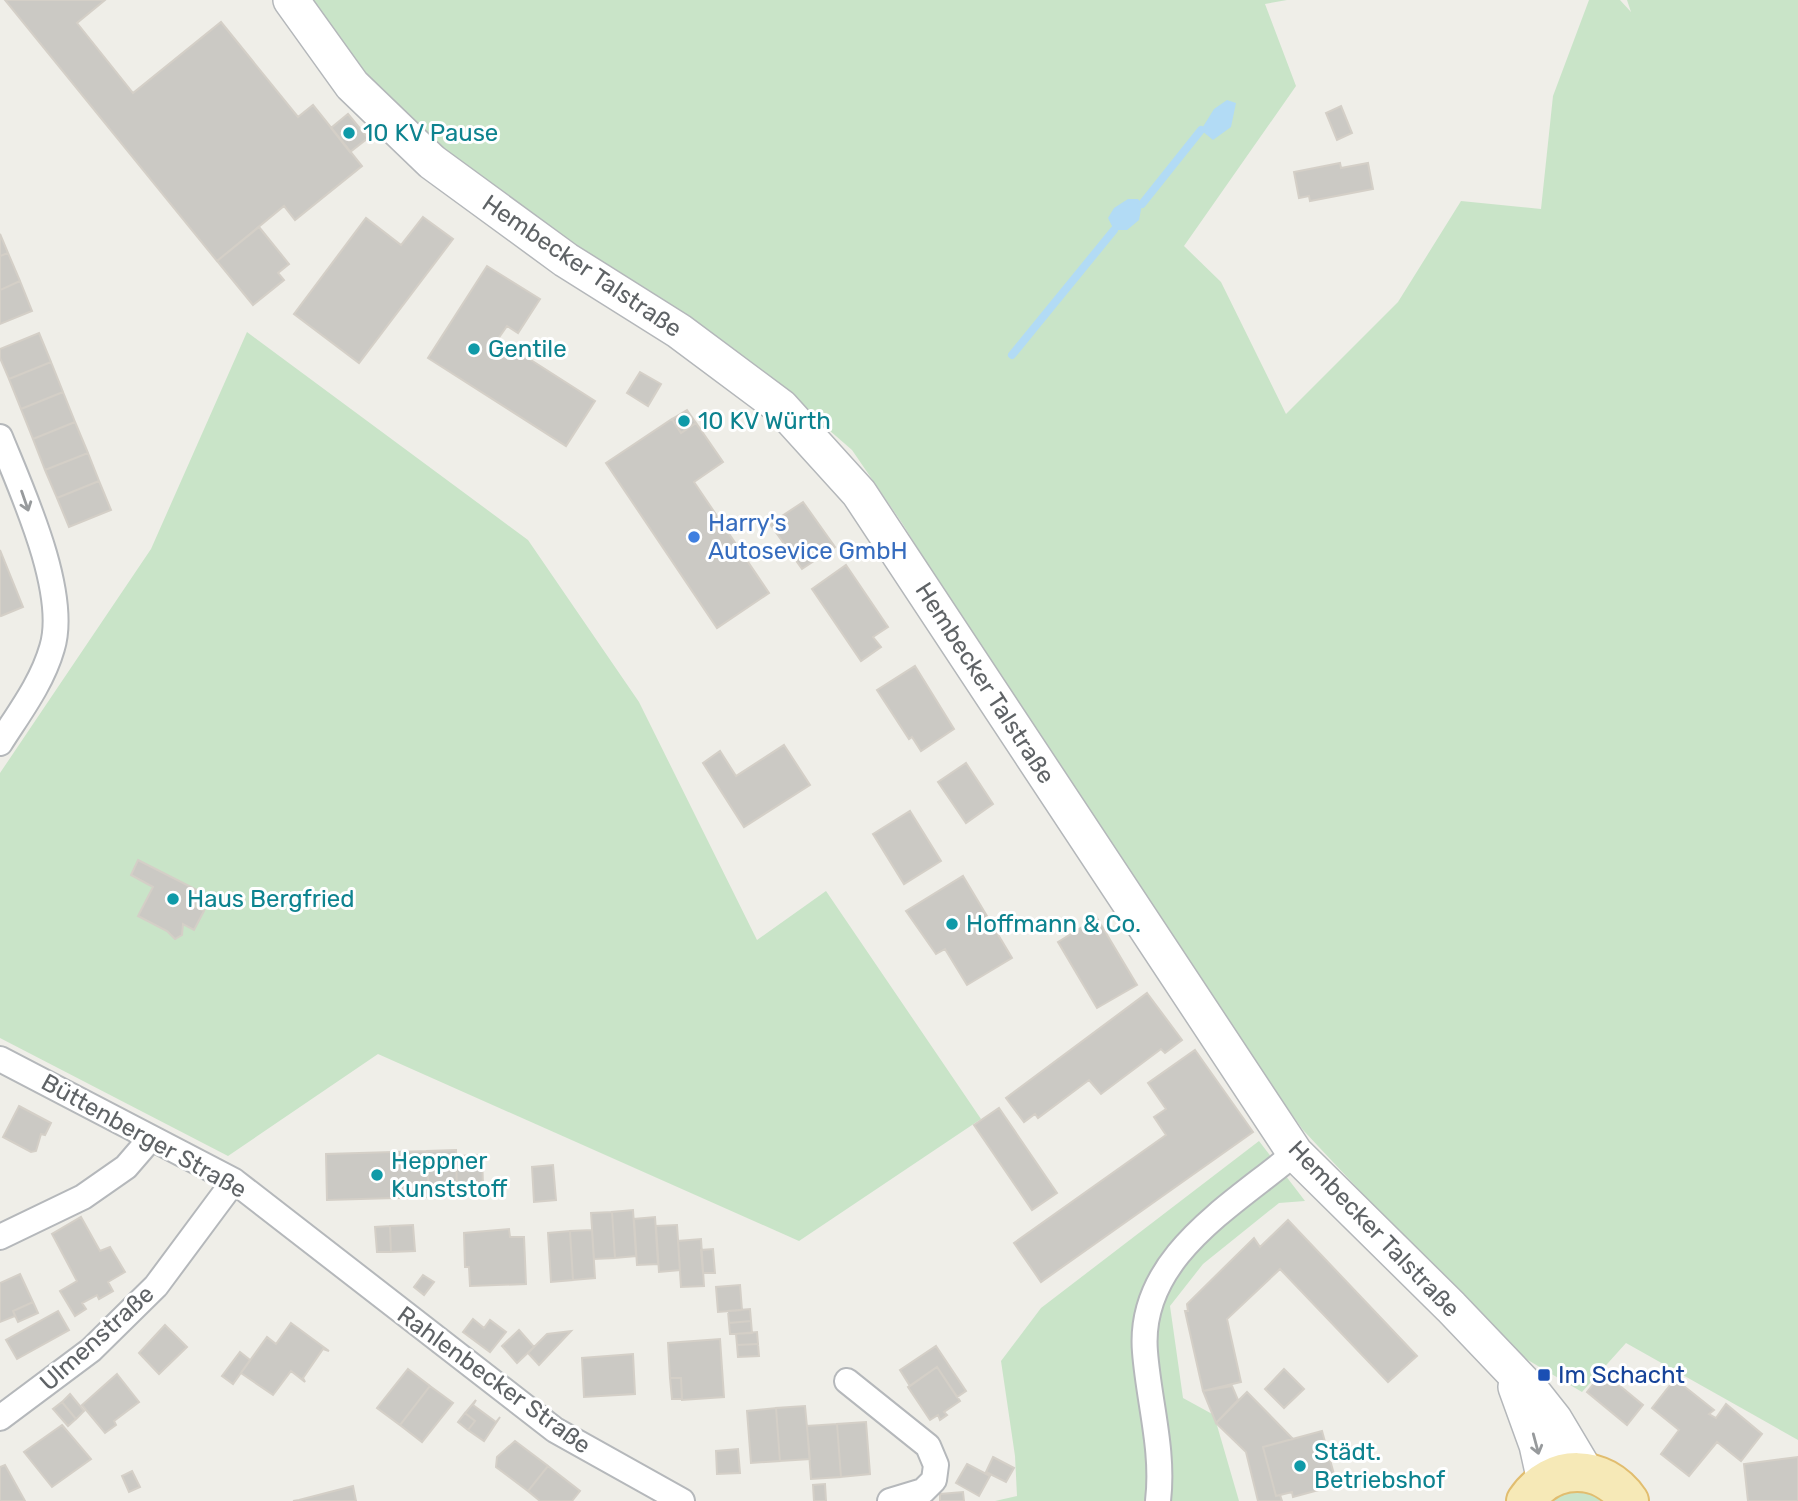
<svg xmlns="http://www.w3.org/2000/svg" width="1798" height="1501" viewBox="0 0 1798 1501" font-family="Rubik,sans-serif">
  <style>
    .green { fill: #c9e4c8 }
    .water { fill: #b2dbf5 }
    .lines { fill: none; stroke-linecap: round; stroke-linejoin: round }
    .stream { stroke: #b2dbf5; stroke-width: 8 }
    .building { fill: #cbc9c4; stroke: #d4cfc7; stroke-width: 2 }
    .street-casing { stroke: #b5b8bb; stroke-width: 28 }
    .secondary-casing { stroke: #b4b7ba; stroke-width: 38 }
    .primary-casing { stroke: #e1bd6f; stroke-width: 42 }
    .street { stroke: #fff; stroke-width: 24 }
    .secondary { stroke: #fff; stroke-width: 35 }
    .primary { stroke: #f6e9b7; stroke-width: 38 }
    .oneway { stroke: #979a9c }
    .culture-dot { fill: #0f9aa8; stroke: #fff; stroke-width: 2.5 }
    .shop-dot { fill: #3f7fe0; stroke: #fff; stroke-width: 2.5 }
    .transit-dot { fill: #1a4fb4; stroke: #fff; stroke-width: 2.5 }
    .labels { text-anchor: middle; stroke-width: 6; stroke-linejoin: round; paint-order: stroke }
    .culture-label { font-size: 24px; fill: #0d838f; stroke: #fff; text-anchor: start }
    .street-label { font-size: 24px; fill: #5f6366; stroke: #fff }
    .shop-label { font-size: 24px; fill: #366cbe; stroke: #fff; text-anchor: start }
    .transit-label { font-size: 24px; fill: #164399; stroke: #fff; text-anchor: start }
  </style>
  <rect width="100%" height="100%" fill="#efeee8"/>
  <path class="green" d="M311,0H1287L1265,4L1296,86L1184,246L1221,282L1286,414L1398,302L1461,201L1541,209L1553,96L1589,0H1620L1631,12L1627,0H1798V1440L1626,1343L1582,1392L1506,1347L1303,1130L1104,852L902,523L852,450L806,410L591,261L415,127L347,54Z
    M247,332L528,540L639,702L757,940L826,891L981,1119L799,1241L378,1054L228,1156L0,1038V773L151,549Z
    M1259,1141L1305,1201L1279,1203L1203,1264L1170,1306L1183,1398L1214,1415L1239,1501H995L1017,1496L1015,1456L1001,1361L1041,1308Z
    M1584,1489L1606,1501H1550L1568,1490Z"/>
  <path class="water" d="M1227,100L1236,103L1231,127L1213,140L1201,130L1214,109Z
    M1128,199H1138L1142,204L1139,220L1127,230H1114L1108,218L1114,208Z"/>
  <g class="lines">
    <path class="stream" d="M1142,204L1201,130
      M1012,355L1114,230"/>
  </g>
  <path class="building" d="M5,0H105L77,23L133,93L221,22L298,117L313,105L362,166L295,220L284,206L217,261Z
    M1341,106L1352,133L1337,140L1326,113Z
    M348,114L368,138L350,152L331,128Z
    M1340,163L1341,168L1368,163L1373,189L1310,201L1309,196L1299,198L1294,172Z
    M423,217L453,239L359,363L294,314L366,218L401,245Z
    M259,227L289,264L278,273L284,280L253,305L217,261Z
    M0,234L8,253L0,256Z
    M8,253L20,281L0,290V256Z
    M487,266L540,299L518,333L507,326L498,339L595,401L566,446L428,358Z
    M20,281L32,311L0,324V290Z
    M39,333L51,362L9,379L0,358V349Z
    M51,362L63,392L21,409L9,379Z
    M640,372L661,384L648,406L627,393Z
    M63,392L75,422L33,439L21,409Z
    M687,410L696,423L681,433L672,419Z
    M672,419L681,433L696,423L723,462L694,482L769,593L717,628L606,463Z
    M75,422L88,453L45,470L33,439Z
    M88,453L99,481L57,498L45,470Z
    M99,481L111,510L69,527L57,498Z
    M803,502L835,547L802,569L770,524Z
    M0,550L23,607L1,616L0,615Z
    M846,565L888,627L873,637L881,647L861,661L812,589Z
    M915,666L954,729L921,751L912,737L909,739L877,690Z
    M784,745L810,785L744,827L703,763L720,751L736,776Z
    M966,763L993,804L966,823L938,782Z
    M910,811L941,861L904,884L873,834Z
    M138,860L201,892L199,901L194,906L204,911L194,930L183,924L182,935L175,939L167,931L138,916L153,887L131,875Z
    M963,876L1012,958L967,985L945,949L936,954L906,911Z
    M1097,918L1137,985L1097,1008L1058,942Z
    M1147,993L1182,1040L1165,1053L1161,1049L1101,1094L1089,1080L1038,1118L1035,1114L1024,1122L1006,1098Z
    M1195,1050L1253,1132L1041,1282L1014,1243L1166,1135L1154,1117L1166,1109L1148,1083Z
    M19,1106L51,1123L45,1135L41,1134L36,1151L31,1152L3,1137Z
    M999,1108L1057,1193L1032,1210L974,1125Z
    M456,1150L457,1196L429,1197L427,1151Z
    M427,1151L429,1197L327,1200L326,1154Z
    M482,1155L483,1186L457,1187L456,1156Z
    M553,1165L556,1200L534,1202L532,1167Z
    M633,1210L636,1256L615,1258L612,1212Z
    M612,1212L615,1258L594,1259L591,1213Z
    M81,1217L100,1251L110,1247L125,1272L108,1282L113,1291L99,1299L97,1295L82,1303L86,1309L75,1316L60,1291L77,1281L52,1234Z
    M655,1217L658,1264L637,1265L634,1219Z
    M1288,1220L1417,1356L1388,1382L1280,1269L1227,1319L1241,1382L1203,1391L1185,1311H1188L1187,1304L1254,1238L1260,1247Z
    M413,1225L415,1251L391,1252L390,1226Z
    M677,1225L680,1270L659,1272L656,1226Z
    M390,1226L391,1252H377L375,1227Z
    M509,1229L510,1237H524L526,1284L470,1286L469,1267H465L464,1233Z
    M592,1230L595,1278L573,1280L570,1231Z
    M570,1231L573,1280L551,1282L548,1233Z
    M701,1239L704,1286L681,1287L678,1241Z
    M713,1249L715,1273H703L701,1250Z
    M20,1274L33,1302L13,1311L15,1316L0,1322V1283Z
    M423,1275L434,1282L424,1295L414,1287Z
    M740,1285L742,1310L718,1312L716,1287Z
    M33,1302L38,1313L18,1322L13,1311Z
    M750,1309L751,1321L729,1323L728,1311Z
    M58,1311L69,1330L17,1359L6,1340Z
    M473,1319L484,1328L490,1320L506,1332L490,1352L463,1332Z
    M751,1321L752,1333L730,1334L729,1323Z
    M291,1323L329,1351L323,1349L303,1378L305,1382L291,1371L273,1395L241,1373L267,1337L276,1344Z
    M165,1325L187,1347L159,1374L139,1353Z
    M519,1330L534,1347L517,1363L502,1346Z
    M571,1331L539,1365L528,1353L547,1334Z
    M757,1332L758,1344L737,1345L736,1334Z
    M720,1339L724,1397L682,1400L681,1378H670L668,1343Z
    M758,1344L759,1356L738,1357L737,1345Z
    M936,1346L966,1391L957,1397L937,1367L910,1386L900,1370Z
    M240,1352L250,1360L233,1384L222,1376Z
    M633,1354L635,1394L584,1397L582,1358Z
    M937,1367L960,1401L944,1412L947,1415L940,1420L938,1415L930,1420L908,1387Z
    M408,1369L430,1386L400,1425L377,1408Z
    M1284,1369L1304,1389L1284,1408L1265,1389Z
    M1603,1372L1643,1405L1627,1425L1587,1392Z
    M117,1374L139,1402L114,1421L116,1425L105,1433L82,1405Z
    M670,1378H681L682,1399H672Z
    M1675,1379L1714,1410L1709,1414L1716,1418L1726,1404L1762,1434L1741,1461L1717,1442L1689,1476L1661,1454L1679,1430L1652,1408Z
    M430,1386L453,1403L422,1442L400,1425Z
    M1232,1386L1238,1400L1216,1423L1203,1391Z
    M1247,1392L1293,1439L1263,1447L1276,1496L1280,1495L1282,1501H1258L1246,1452L1216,1423Z
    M70,1394L84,1411L76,1419L62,1402Z
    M476,1400L473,1405L496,1422L500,1417L484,1441L468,1430L475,1421L465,1413Z
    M62,1402L76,1419L68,1426L53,1409Z
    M805,1406L810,1459L780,1461L776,1408Z
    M776,1408L780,1461L751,1463L747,1411Z
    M465,1413L475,1421L468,1430L458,1422Z
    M866,1422L870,1474L841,1477L837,1424Z
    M837,1424L841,1477L811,1479L807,1426Z
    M62,1425L91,1459L52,1487L24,1452Z
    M1322,1431L1337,1485L1293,1497L1292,1492L1276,1496L1263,1447Z
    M515,1441L548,1466L528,1491L496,1467L497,1457Z
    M738,1449L740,1473L717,1474L716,1451Z
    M993,1457L1014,1468L1006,1482L986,1472Z
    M1798,1457V1501H1748L1744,1464Z
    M967,1464L990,1476L979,1496L956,1483Z
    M5,1465L25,1501H0V1467Z
    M548,1466L580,1491L572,1501H540L528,1491Z
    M132,1471L140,1487L129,1492L122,1476Z
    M825,1484L826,1501H814L813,1485Z
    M353,1486L356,1501H293L299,1500Z
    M963,1492L964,1501H940V1494Z"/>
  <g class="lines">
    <defs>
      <path id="street" d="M0,437C22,491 69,593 52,648C42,683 19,713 0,743
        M0,1059L234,1181L555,1430L682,1501
        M0,1237L83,1197L126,1167L151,1138
        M847,1381L928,1446L936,1465L934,1480L923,1491L890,1501
        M0,1418L91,1350L156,1286L234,1181
        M1158,1501C1164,1450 1149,1403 1145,1352C1137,1258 1232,1206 1295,1153"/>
      <path id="secondary" d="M291,0L352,85L432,162L566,260L679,331L781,407L859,493L1295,1153L1451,1307L1535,1395L1554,1419L1585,1471
        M1516,1387L1537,1445L1545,1481"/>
      <path id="primary" d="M1526,1501C1552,1462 1603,1463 1629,1501"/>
    </defs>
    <use href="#street" class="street-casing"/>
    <use href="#secondary" class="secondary-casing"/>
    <use href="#primary" class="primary-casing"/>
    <use href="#street" class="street"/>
    <use href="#secondary" class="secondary"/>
    <use href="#primary" class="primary"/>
  </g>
  <defs><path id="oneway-shaft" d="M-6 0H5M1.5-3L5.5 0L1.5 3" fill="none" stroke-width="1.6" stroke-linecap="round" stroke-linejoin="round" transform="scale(1.75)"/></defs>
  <g class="oneway">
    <use href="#oneway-shaft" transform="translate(25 501) rotate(71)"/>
    <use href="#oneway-shaft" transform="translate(1536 1444) rotate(75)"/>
  </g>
  <g class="culture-dot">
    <circle cx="349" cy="133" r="7"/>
    <circle cx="474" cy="349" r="7"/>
    <circle cx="684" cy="421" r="7"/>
    <circle cx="173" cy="899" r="7"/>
    <circle cx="952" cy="924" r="7"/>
    <circle cx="377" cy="1175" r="7"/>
    <circle cx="1300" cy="1466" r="7"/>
  </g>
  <circle class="shop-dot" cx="694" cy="537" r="7"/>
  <rect class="transit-dot" x="1537" y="1368" width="14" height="14" rx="3.5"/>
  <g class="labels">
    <g class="culture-label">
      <text x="363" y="141">10 KV Pause</text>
      <text x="488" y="357">Gentile</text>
      <text x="698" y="429">10 KV Würth</text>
      <text x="187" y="907">Haus Bergfried</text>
      <text x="966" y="932">Hoffmann &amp; Co.</text>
      <text x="391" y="1169">Heppner<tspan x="391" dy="28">Kunststoff</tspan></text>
      <text x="1314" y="1460">Städt.<tspan x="1314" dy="28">Betriebshof</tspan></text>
    </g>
    <g class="street-label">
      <text transform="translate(582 266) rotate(34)" y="8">Hembecker Talstraße</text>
      <text transform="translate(985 683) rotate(57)" y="8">Hembecker Talstraße</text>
      <text transform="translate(144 1136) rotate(29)" y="8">Büttenberger Straße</text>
      <text transform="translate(1374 1229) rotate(46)" y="8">Hembecker Talstraße</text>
      <text transform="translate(97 1338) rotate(-42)" y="8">Ulmenstraße</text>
      <text transform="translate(494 1380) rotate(36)" y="8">Rahlenbecker Straße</text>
    </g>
    <g class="shop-label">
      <text x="708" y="531">Harry's<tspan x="708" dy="28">Autosevice GmbH</tspan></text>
    </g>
    <g class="transit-label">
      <text x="1558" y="1383">Im Schacht</text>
    </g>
  </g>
</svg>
